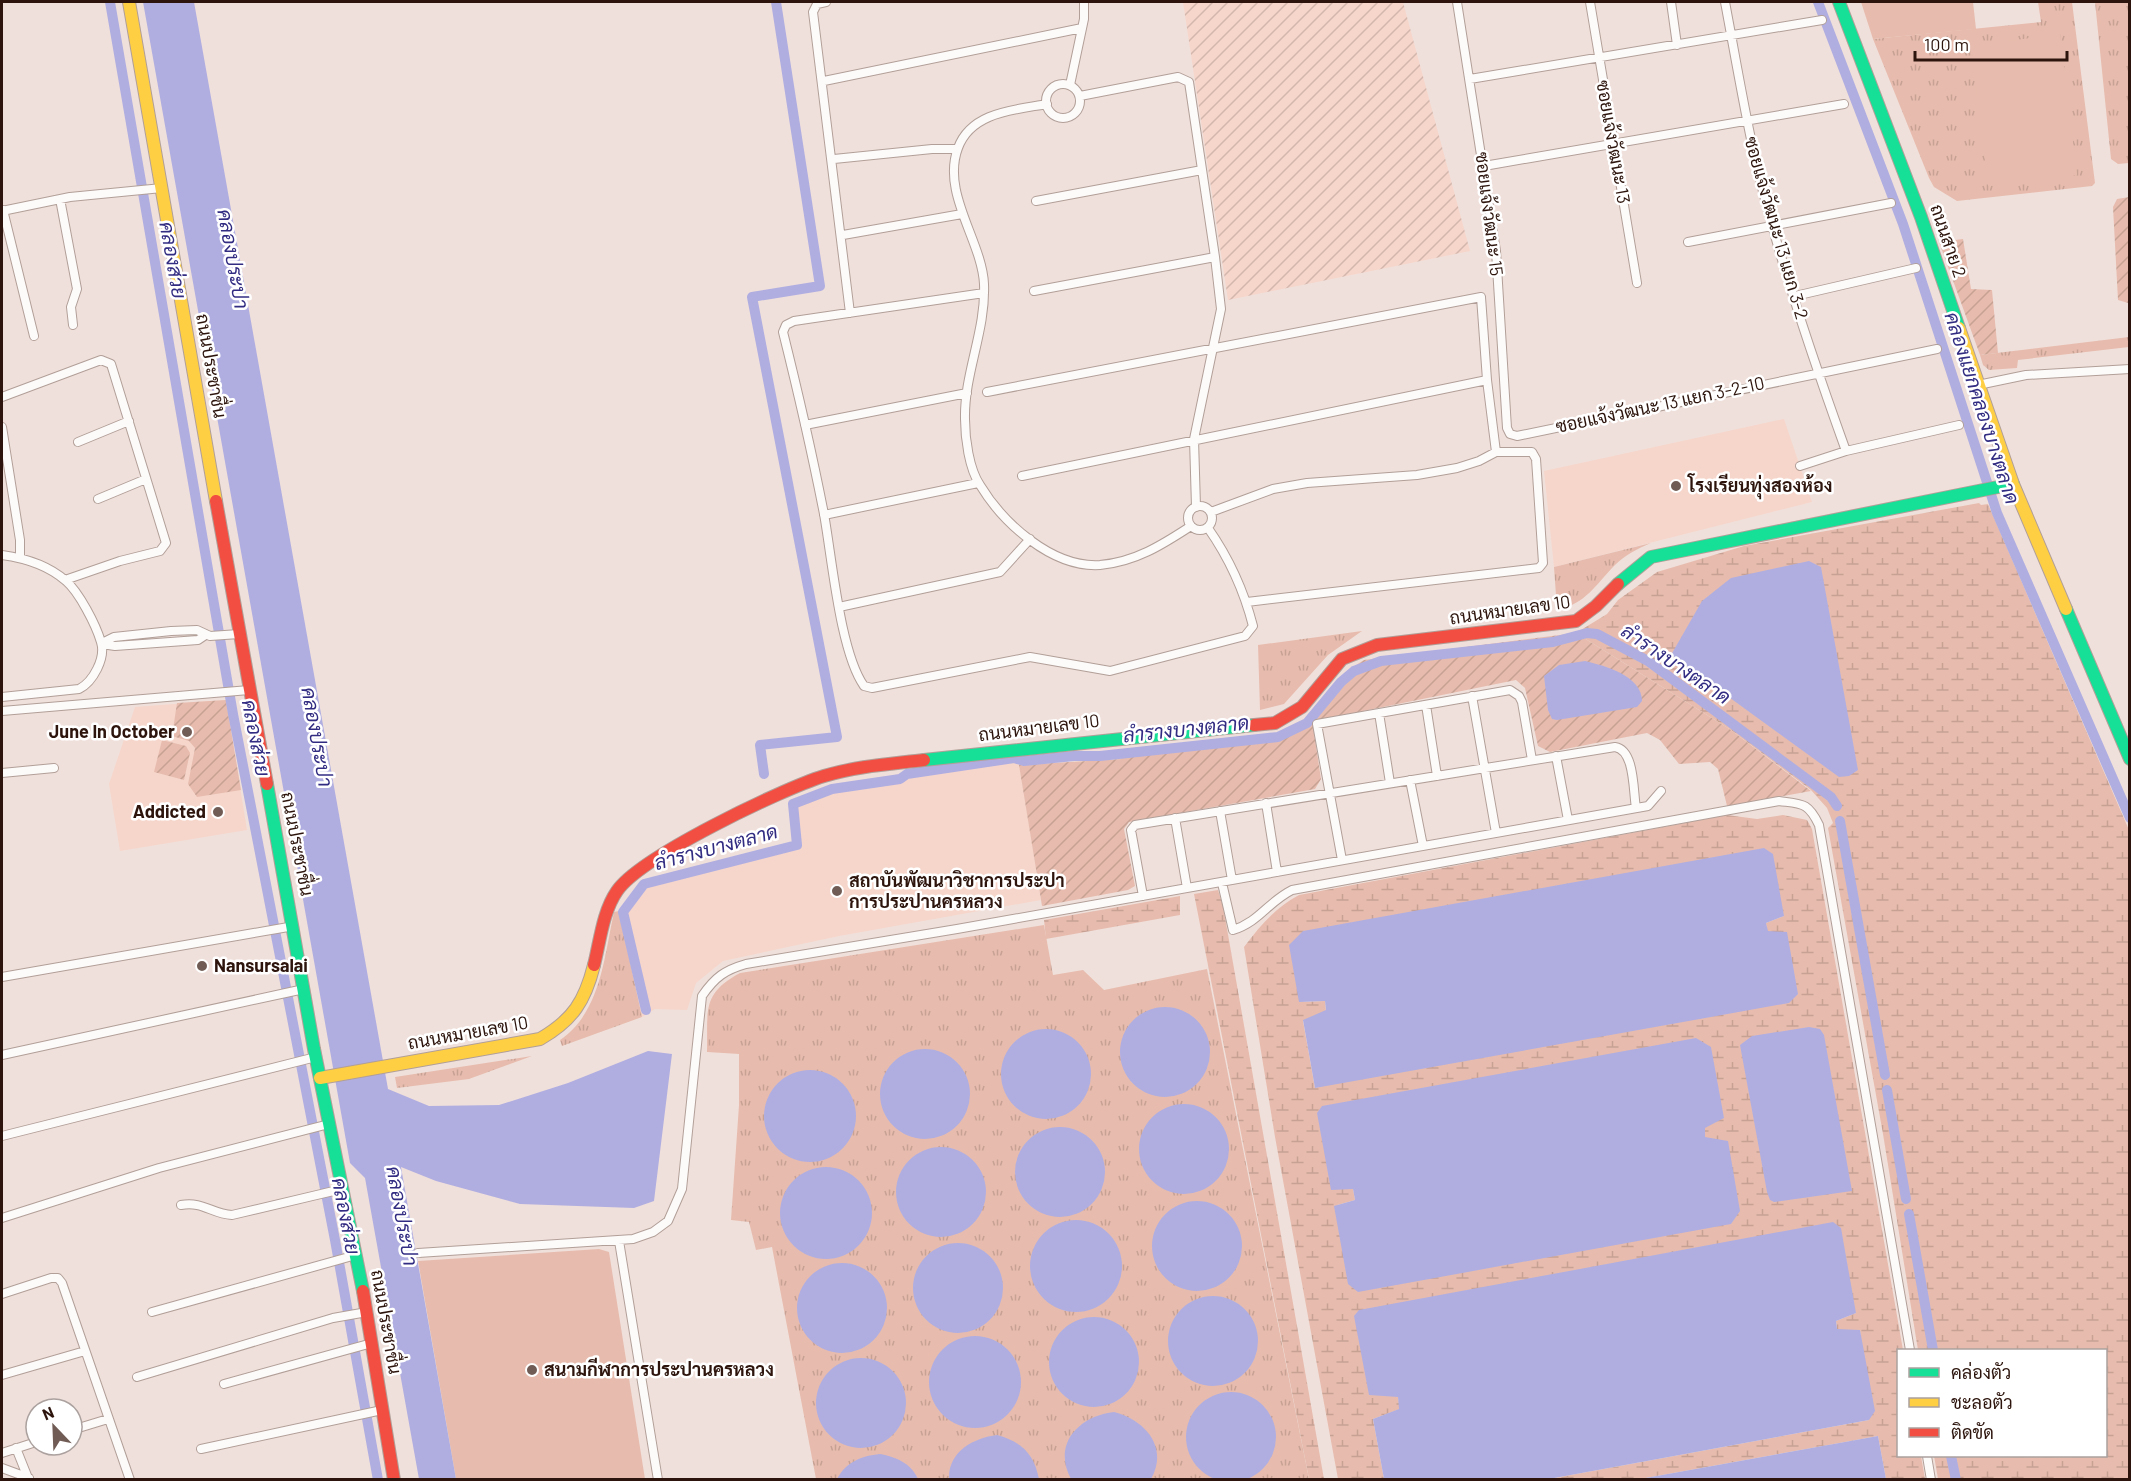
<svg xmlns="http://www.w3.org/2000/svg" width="2131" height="1481" viewBox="0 0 2131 1481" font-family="Barlow,Sarabun,sans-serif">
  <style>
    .built { fill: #f6d6cb }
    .industrial { fill: url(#industrial-furrows) }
    .grass { fill: url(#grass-tufts) }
    .wetland { fill: url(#wetland-marsh); fill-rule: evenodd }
    .garden { fill: url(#garden-furrows) }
    .pitch { fill: #e7bcae }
    .water { fill: #b0aee1 }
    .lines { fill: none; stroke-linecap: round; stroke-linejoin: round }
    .canal { stroke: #b0aee1; stroke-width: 10 }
    .street-casing { stroke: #b19f98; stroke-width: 10 }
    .fast-casing { stroke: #b19f98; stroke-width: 14 }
    .slow-casing { stroke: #b19f98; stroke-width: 14 }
    .jam-casing { stroke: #b19f98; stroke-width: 14 }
    .street { stroke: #fdfafa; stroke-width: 8 }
    .fast { stroke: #16e098; stroke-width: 12 }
    .slow { stroke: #ffcf43; stroke-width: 12 }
    .jam { stroke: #f24e42; stroke-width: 12 }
    .poi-dot { fill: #715c55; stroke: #fff; stroke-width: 2 }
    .labels { text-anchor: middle; stroke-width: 5; stroke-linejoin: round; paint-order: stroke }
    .street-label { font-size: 18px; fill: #2d150d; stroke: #fff }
    .poi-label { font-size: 18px; font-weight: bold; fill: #2d150d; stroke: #fff; text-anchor: start }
    .water-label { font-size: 20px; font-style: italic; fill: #322c82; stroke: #fff }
  </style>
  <defs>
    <pattern id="industrial-furrows" width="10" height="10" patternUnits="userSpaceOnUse" patternTransform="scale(1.5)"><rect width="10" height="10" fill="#f6d6cb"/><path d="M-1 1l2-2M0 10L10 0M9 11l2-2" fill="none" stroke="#d3b7ad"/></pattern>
    <pattern id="grass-tufts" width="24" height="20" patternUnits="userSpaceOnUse" patternTransform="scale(1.5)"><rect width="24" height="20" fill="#e7bcae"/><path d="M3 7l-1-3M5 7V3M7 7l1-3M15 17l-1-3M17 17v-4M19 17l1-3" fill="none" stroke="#c6a194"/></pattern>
    <pattern id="wetland-marsh" width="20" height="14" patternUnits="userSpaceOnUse" patternTransform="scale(1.5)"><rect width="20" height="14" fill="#e7bcae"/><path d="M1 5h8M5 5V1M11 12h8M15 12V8" fill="none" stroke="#c6a194"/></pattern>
    <pattern id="garden-furrows" width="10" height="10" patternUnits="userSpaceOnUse" patternTransform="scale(1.5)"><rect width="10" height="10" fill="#e7bcae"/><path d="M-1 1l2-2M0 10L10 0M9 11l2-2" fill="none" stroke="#c6a194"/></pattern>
  </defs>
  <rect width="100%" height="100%" fill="#f0e0db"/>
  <path class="built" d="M1784,419L1812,502L1554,567L1544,471Z
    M226,700L247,830L120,851L109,784L135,707Z
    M1018,756L1041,900L839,936L723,961L696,983L687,1010L655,1009L642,1017L619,911L642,881L793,844L788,802L842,783Z"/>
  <path class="industrial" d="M1183,2H1403L1470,251L1228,300Z"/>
  <path class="grass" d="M2038,2H2072L2095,183L2092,186L1957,201L1934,187L1929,178L1873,39L2041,22Z
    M2095,2H2129V163L2118,164L2111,159Z
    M2129,337V347L2018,360L2017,368L1989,370L1983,365L1980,355Z
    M1651,543C1637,549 1625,555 1615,565C1596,584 1586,604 1557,610L1554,567Z
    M1362,631L1328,655L1284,704L1260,710L1258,645Z
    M619,911L642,1017L562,1046L560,1040C601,1012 604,957 614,912Z
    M1044,925L1053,975L1083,970L1104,990L1207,969L1309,1479H816L772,1247L756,1250L749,1222L731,1220L739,1105V1054L707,1052C708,1011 701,994 740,973Z
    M532,1056L469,1079L397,1088L395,1077Z"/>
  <path class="wetland" d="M1979,503L1981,505L1988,504L2129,830V1479H1938L1934,1456H2106V1350H1918L1883,1134L1828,828L1833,823L1827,808L1811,790L1731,730L1576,633L1607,614L1618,600L1657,572L1744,546Z
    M1727,815L1757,819L1783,815L1807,820L1812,829L1903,1350H1898V1456H1921L1925,1479H1886L1878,1436L1640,1479H1549L1869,1420L1860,1330H1837L1836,1321L1856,1313L1398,1397L1400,1409L1373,1419L1384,1479H1338L1275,1137L1244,947C1261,925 1275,908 1299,895ZM1784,916L1766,923L1767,931L1315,1088L1303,1021L1326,1011L1325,1001L1300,1002ZM1705,1128V1137L1334,1206L1355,1200L1353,1189Z
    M1218,890L1223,906L1324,1479H1309L1194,894Z
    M1180,896V915L1046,939L1044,920Z"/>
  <path class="garden" d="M2129,197L2130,302L2128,303L2118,300L2113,207L2117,199Z
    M1963,239L1971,289L1992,290L1998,353L1980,355L1939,242Z
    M1576,633L1731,730L1811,791L1727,806L1718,769L1710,762L1679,764L1660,740L1647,733L1550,752L1538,746L1525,688L1516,680L1314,721L1313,726L1321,779L1315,789L1129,822L1124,829L1135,886L1128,890L1042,906L1019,765L1121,759L1122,750C1169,747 1265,750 1303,722C1328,704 1332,678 1364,660Z
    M226,700L241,790L197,797L188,784L195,748L189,741L172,736L177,703Z
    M162,740L186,746L190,753L184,780L154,772Z"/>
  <path class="pitch" d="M1861,2H1973L1976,29L1873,39Z
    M2060,34L2077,175L1988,186L1971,46Z
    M599,1249L609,1252L645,1479H456L418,1261Z"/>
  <path class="water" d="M143,2H194L388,1089L429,1106L499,1105L568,1083L648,1051L672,1054L654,1201L634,1208L520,1204L436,1181L401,1167L456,1479H419L365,1178L350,1163Z
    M1809,561L1821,567L1858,770L1849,776L1839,777L1671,655L1702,601L1731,578Z
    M1585,661C1606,666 1642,676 1642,701L1637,707L1557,720L1552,719L1548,710L1544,676L1559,665Z
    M1764,848L1773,854L1784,916L1766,923L1768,931L1787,932L1798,994L1789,1003L1315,1088L1303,1020L1326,1010L1325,1001L1299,1002L1289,945L1303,931Z
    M1120 1052a45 45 0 1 1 90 0a45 45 0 1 1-90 0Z
    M1809,1027L1820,1029L1824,1035L1852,1191L1774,1202L1770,1200L1767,1192L1740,1045L1752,1036Z
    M1001 1074a45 45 0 1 1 90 0a45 45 0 1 1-90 0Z
    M1696,1038L1711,1047L1724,1118L1705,1128V1137L1728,1141L1740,1211L1731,1224L1358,1292L1348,1284L1334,1206L1355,1200L1353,1189L1331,1190L1317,1113L1322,1106Z
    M880 1094a45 45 0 1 1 90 0a45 45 0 1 1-90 0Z
    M764 1116a46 46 0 1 1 92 0a46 46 0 1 1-92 0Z
    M1139 1149a45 45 0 1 1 90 0a45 45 0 1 1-90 0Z
    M1015 1172a45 45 0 1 1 90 0a45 45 0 1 1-90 0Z
    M896 1192a45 45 0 1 1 90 0a45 45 0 1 1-90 0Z
    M780 1213a46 46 0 1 1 92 0a46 46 0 1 1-92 0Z
    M1152 1246a45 45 0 1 1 90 0a45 45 0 1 1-90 0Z
    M1030 1266a46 46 0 1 1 92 0a46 46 0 1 1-92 0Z
    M1833,1222L1841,1228L1856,1313L1836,1321L1837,1329L1860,1330L1875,1411L1869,1420L1549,1479H1384L1373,1419L1399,1409L1398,1397L1369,1395L1354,1316L1359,1310Z
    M913 1288a45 45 0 1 1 90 0a45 45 0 1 1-90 0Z
    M797 1308a45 45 0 1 1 90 0a45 45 0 1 1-90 0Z
    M1168 1341a45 45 0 1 1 90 0a45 45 0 1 1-90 0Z
    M1049 1362a45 45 0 1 1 90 0a45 45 0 1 1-90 0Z
    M929 1382a46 46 0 1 1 92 0a46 46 0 1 1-92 0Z
    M816 1403a45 45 0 1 1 90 0a45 45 0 1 1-90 0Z
    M1186 1437a45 45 0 1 1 90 0a45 45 0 1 1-90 0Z
    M1114,1412C1145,1420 1169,1447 1151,1479H1071C1052,1444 1079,1416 1114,1412Z
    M997,1435C1022,1442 1034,1454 1039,1479H949C948,1452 973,1438 997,1435Z
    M1878,1436L1886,1479H1640Z
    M880,1454C896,1457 911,1463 918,1479H837C846,1462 861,1456 880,1454Z"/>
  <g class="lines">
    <path class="canal" d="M110,2L233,714L335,1240L378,1480
      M1818,2L1903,224L1997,513L2130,818
      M764,774L760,745L837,737L752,297L820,286L776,2
      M1840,821L1885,1075
      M646,1010L623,912L644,884L797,845L793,804L832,789L900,779L907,774L1014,758L1024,761L1074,756H1100L1278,737L1307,723L1341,682L1354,671L1381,661L1553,642L1587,633L1597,634L1648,661L1831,797L1837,806
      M1887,1090L1906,1199
      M1909,1214L1933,1350
      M1951,1456L1956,1480"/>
    <defs>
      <path id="street" d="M826,2L817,4L813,12L850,313
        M1457,2L1496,251L1507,428L1510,434L1517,436L1937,349
        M1590,2L1637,283
        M1671,2L1677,45
        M1725,2C1739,76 1751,152 1772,225C1793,301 1819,376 1846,451
        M1470,79L1822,20
        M824,81L1082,28
        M1046 101a17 17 0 1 1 34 0a17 17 0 1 1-34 0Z
        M1070,85L1084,19V2
        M1080,96L1178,77L1189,82L1215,257L1221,309L1194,439L1196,507
        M1047,104C1014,110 971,112 958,148C941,193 982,241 984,284C986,331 964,373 965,419C965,438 969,469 980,485C1003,523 1052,568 1100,565C1135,562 1162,545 1191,526
        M834,159L932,149H957
        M1484,166L1844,104
        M60,199L77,289L71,307L73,325
        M1036,201L1202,170
        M3,210L34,336
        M2,211L70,197L162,188
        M843,235L962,214
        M1688,242L1891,203
        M1034,291L1215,257
        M984,293L794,321L786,325L783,332C798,392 812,453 824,514C832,558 840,652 864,686L872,688L1030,657L1110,671L1245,636L1253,626C1244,591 1229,558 1208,528
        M1795,296L1916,268
        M1978,385L2026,375L2130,369
        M987,392L1481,297L1487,380L1496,452
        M2,397L101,360L111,364L166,543L160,551L120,561L65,580
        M805,425L967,393
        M2,427L20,540V558
        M78,442L129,421
        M1800,466L1846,451L1959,425
        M1022,476L1487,380
        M98,499L146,479
        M1188 518a12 12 0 1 1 24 0a12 12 0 1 1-24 0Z
        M1211,512L1273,489L1307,483L1417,475L1457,468L1479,461L1496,452H1532L1536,459L1543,563L1539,568L1247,602
        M824,515L978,483
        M2,555C24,558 48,565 66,581C79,592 96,625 101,642C106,658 93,682 79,689L2,697
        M839,607L1000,572L1030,539
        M102,643L114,637L171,631L197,630L210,636L239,634
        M102,644L115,646L198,640L204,636
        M1472,696L1496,833
        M1426,705L1437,776
        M2,711L249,690
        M1379,713L1390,783
        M1556,756L1568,820
        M2,773L54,768
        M1410,780L1423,846
        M1266,803L1277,872
        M1220,811L1232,880
        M1175,818L1187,888
        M1342,860L1317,724L1510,690L1519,696L1522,702L1532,760
        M1222,883L1233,930C1259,922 1268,902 1292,890L1779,801C1802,804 1808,802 1819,825L1910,1350
        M1143,896L1131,830L1135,825L1615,747C1635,750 1633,791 1636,808
        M2,977L294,926
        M2,1055L304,989
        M2,1136L316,1057
        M181,1205C203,1201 212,1214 232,1215L342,1189
        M2,1218L159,1168L329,1124
        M619,1241L658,1480
        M418,1253L633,1239L653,1232L668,1221L682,1189L702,996C715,977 725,970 746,964L957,929L1648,806L1661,791
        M2,1294L51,1278H58L62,1283L130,1480
        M152,1312L356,1255
        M2,1375L85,1351
        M137,1377L333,1318L367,1312
        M224,1384L372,1343
        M72,1430L108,1419
        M16,1448L28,1478
        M201,1449L382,1410
        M2,1453L36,1442
        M1927,1456L1931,1480
        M2,1468L29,1478"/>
      <path id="fast" d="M1839,2L1921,217L1959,328
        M1618,584L1651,557L2013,484
        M2066,609L2130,759
        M924,760L1254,725
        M267,784L314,1049L363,1291"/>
      <path id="slow" d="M129,2L216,501
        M1959,328L2013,484L2066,609
        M320,1078L540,1039C573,1020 585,1001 594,965"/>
      <path id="jam" d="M216,501L267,784
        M1254,725L1275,723L1302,707L1342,659L1377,645L1576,621L1596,606L1618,584
        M594,965C600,941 603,911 617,891C640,857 782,789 824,776C857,766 891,764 924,760
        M363,1291L394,1480"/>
    </defs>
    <use href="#street" class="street-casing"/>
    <use href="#fast" class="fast-casing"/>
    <use href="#slow" class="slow-casing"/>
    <use href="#jam" class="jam-casing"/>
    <use href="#street" class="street"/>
    <use href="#fast" class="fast"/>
    <use href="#slow" class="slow"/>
    <use href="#jam" class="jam"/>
  </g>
  <g class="poi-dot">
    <circle cx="1676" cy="486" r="6"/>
    <circle cx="187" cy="732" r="6"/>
    <circle cx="218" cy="812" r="6"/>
    <circle cx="837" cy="891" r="6"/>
    <circle cx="202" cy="966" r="6"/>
    <circle cx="532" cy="1370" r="6"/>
  </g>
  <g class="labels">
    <g class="street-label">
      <text transform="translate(1613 142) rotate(80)" y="6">ซอยแจ้งวัฒนะ 13</text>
      <text transform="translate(1489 214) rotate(83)" y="6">ซอยแจ้งวัฒนะ 15</text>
      <text transform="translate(1776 228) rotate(74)" y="6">ซอยแจ้งวัฒนะ 13 แยก 3-2</text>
      <text transform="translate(1948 241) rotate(71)" y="6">ถนนสาย 2</text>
      <text transform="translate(211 366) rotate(80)" y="6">ถนนประชาชื่น</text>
      <text transform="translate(1660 405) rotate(-12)" y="6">ซอยแจ้งวัฒนะ 13 แยก 3-2-10</text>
      <text transform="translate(1510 610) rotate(-8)" y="6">ถนนหมายเลข 10</text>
      <text transform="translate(1039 728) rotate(-7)" y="6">ถนนหมายเลข 10</text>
      <text transform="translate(297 844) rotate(79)" y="6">ถนนประชาชื่น</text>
      <text transform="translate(468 1033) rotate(-10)" y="6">ถนนหมายเลข 10</text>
      <text transform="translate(386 1322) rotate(80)" y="6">ถนนประชาชื่น</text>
    </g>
    <g class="poi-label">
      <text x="1688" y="492">โรงเรียนทุ่งสองห้อง</text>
      <text x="175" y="738" text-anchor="end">June In October</text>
      <text x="206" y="818" text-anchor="end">Addicted</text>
      <text x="849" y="887">สถาบันพัฒนาวิชาการประปา<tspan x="849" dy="21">การประปานครหลวง</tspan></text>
      <text x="214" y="972">Nansursalai</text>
      <text x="544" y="1376">สนามกีฬาการประปานครหลวง</text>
    </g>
    <g class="water-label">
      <text transform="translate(233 259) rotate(80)" y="7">คลองประปา</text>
      <text transform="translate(173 260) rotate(80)" y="7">คลองส่วย</text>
      <text transform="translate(1982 408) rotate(72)" y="7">คลองแยกคลองบางตลาด</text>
      <text transform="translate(1676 664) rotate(34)" y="7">ลำรางบางตลาด</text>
      <text transform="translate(1186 729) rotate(-6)" y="7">ลำรางบางตลาด</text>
      <text transform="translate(317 737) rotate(80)" y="7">คลองประปา</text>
      <text transform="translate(256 738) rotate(79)" y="7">คลองส่วย</text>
      <text transform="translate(716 847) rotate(-15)" y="7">ลำรางบางตลาด</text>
      <text transform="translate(346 1216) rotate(79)" y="7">คลองส่วย</text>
      <text transform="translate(402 1216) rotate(80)" y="7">คลองประปา</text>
    </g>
  </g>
  <rect width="2131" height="1481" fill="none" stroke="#2d150d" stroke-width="6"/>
  <rect x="1897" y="1349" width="210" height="108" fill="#ffffff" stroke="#aba19e" stroke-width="1.5"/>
  <rect x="1909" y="1368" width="30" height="9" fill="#16e098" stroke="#aba19e" stroke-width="1.5"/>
  <text x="1951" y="1379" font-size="18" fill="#2d150d">คล่องตัว</text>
  <rect x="1909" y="1398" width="30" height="9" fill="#ffcf43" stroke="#aba19e" stroke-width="1.5"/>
  <text x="1951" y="1409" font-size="18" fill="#2d150d">ชะลอตัว</text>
  <rect x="1909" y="1428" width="30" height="9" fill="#f24e42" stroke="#aba19e" stroke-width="1.5"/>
  <text x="1951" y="1439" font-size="18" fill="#2d150d">ติดขัด</text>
  <g transform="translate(54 1427) rotate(337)"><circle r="28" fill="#ffffff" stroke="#aba19e" stroke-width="1.5"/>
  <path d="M0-4.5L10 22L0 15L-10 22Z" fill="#715c55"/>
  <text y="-9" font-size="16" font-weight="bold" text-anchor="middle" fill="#2d150d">N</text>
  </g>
  <path d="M1915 51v9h152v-9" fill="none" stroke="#2d150d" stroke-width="3"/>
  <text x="1924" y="51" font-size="18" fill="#2d150d" stroke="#ffffff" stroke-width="4.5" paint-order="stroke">100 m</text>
</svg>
